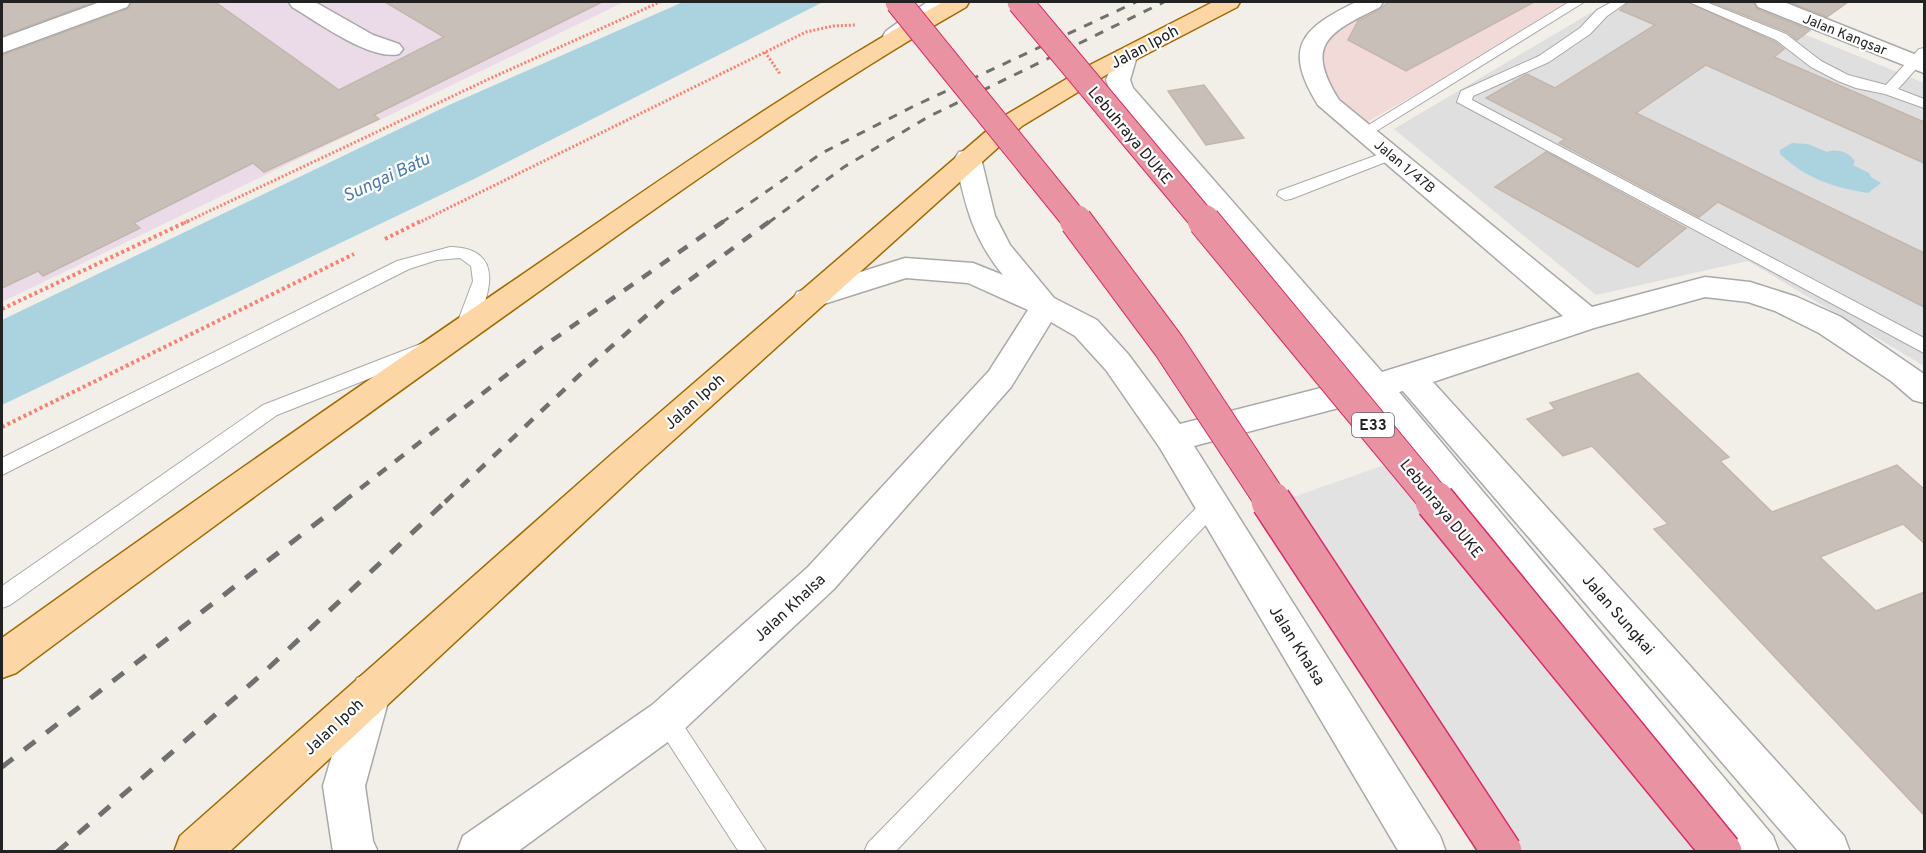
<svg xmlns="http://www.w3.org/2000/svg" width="1926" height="853" viewBox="0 0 1926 853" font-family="Overpass,sans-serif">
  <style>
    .residential { fill: #e0dfdf }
    .commercial { fill: #f2dad9 }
    .industrial { fill: #ebdbe8 }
    .parking { fill: #e2e2e2 }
    .water { fill: #aad3df }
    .building { fill: #c7bfb8; stroke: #c4b6ab; stroke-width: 1.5 }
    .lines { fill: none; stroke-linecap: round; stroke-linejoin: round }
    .service-casing { stroke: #a9a9a9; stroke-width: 2 }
    .minor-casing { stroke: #a9a9a9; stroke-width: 3 }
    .primary-casing { stroke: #a06b00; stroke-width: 3 }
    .path-far1 { stroke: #fa8072; stroke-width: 3; stroke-dasharray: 2 2; stroke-linecap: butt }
    .path { stroke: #fa8072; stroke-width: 4; stroke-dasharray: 3 3; stroke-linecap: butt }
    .service { fill: #fff; fill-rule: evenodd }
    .minor { fill: #fff; fill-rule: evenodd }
    .primary { fill: #fcd6a4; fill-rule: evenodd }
    .rail-far2 { stroke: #707070; stroke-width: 3; stroke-dasharray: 9 9; stroke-linecap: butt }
    .rail-far1 { stroke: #707070; stroke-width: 4.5; stroke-dasharray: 11 11; stroke-linecap: butt }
    .rail { stroke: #707070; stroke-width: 5; stroke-dasharray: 14 14; stroke-linecap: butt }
    .motorway-bridge-far2-casing { stroke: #dc2a67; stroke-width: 27; stroke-linecap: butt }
    .motorway-bridge-far1-casing { stroke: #dc2a67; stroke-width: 34; stroke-linecap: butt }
    .motorway-bridge-casing { stroke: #dc2a67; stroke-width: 42; stroke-linecap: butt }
    .motorway-bridge-far2 { stroke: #e892a2; stroke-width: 25 }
    .motorway-bridge-far1 { stroke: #e892a2; stroke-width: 32 }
    .motorway-bridge { stroke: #e892a2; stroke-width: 39 }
    .labels { text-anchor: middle; stroke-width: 4.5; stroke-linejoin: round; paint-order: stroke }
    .far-street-label { font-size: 14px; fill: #222; stroke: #fff }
    .shield { fill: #fff; stroke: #646464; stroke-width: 1.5 }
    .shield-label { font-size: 15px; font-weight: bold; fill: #222 }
    .street-label { font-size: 16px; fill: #222; stroke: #fff }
    .water-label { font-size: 18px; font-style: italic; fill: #4a7aab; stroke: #fff }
  </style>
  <rect width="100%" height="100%" fill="#f2efe9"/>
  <path class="residential" d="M1609,2H1725L1924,83V366L1748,261L1596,295L1394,129Z"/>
  <path class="commercial" d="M1363,2H1578L1367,122L1328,89L1314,26Z"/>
  <path class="industrial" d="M2,2H624L2,302Z"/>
  <path class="parking" d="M1410,456L1706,851H1490L1259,509Z"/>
  <path class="water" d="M683,2H823L474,179L2,405V320L449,105Z
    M1792,143L1808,144L1827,152C1838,148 1848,152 1855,161L1853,165L1869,173L1871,177L1881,183L1868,193C1834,188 1805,178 1780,154V150Z"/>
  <path class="building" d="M2,2H95L2,36Z
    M132,2H215L339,90L444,37L385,2H602L374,115L379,119L264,172L253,163L134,223L140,228L43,276L38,271L2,288V55L128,9Z
    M1388,2H1534L1406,71L1348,40L1358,21L1381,9Z
    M1629,2H1687L1775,42L1784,49L1774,57L1924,122V163L1706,65L1636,113L1924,253V307L1718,202L1699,217L1559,143L1565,139L1486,98L1527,74L1555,88L1655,25L1620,10Z
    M1711,2H1753L1757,9L1810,30L1797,40L1787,32Z
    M1789,2H1848L1827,17Z
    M1204,85L1244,138L1206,145L1168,91Z
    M1546,152L1686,228L1638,267L1495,187Z
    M1638,373L1729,457L1720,461L1772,512L1897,465L1924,489V543L1903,524L1820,557L1876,611L1924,592V815L1654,529L1668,524L1592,446L1563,456L1527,419L1555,409L1550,403Z"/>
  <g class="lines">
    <defs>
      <path id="service" d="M1569,2H1584L1370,135L1365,137L1357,132Z
        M1612,2H1627L1607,16L1590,34L1549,62L1473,96L1472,100L1924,338V353L1457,102L1461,91L1539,56L1580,28L1597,10Z
        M1689,2H1706L1786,34L1821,61L1848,75L1886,85L1919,49L1924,48V60L1898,89L1924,99V108L1885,94L1856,88L1838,81L1811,67L1776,40Z
        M1391,150L1399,155L1396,158L1291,199L1285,200L1277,195L1279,191Z
        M450,247C508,248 490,299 470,334H458L455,329L473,281L471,266L460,258L437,260L409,269L2,475V458L397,261Z
        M423,343L429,345L432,350L429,355L277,415L10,605L2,608V586L263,405Z
        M1212,496L1219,499L1222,505L1219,511L895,852H864L868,843L1205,499Z
        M666,708L674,711L767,852H739L658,727L654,719L658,711Z"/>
      <path id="minor" d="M100,2H130L127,7L2,53V38Z
        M289,2H315L373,35L399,44L403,49L399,54C370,61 318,22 292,7Z
        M927,2H952L902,41H886L883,36L886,31Z
        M1356,2H1383L1380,7C1330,32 1303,43 1339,100L1592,307L1705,277L1750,282L1797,297L1841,317L1924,374V403L1913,400L1891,381L1819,333L1775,311L1748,302L1705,297L1594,328L1433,382L1844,836L1850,852H1799L1403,391L1399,392L1773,836L1779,852H1729L1369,400L1194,446L1440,836L1446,852H1399L1160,448L1106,370L1075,336L1051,322L1011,387L834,589L680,733L517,852H457L463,836L652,705L808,567L989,371L1028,310L968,283L906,278L808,309L797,306L793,299L797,292L905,258L973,263L1003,275C972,237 965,204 955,158L959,152L968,150L977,152L981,158L995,216L1010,245L1054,298L1097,320L1128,354L1180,424L1352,380L1112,95L1106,80L1117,51H1133L1137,56L1130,80L1133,88L1382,372L1563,316L1318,105C1283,48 1300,29 1356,2Z
        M1755,2H1784L1924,58V73L1758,7Z
        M371,672L385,678L391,691L365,786L373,841L378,852H333L323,786L351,691L357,678Z"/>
      <path id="primary" d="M943,2H969L966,7C816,93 675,194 534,295C360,419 187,545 16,673L2,678V638C175,514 350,392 526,272C663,178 798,83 943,2Z
        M1213,2H1240L1237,7L1106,75L1022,126L637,473L229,852H174L180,836L613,453L1004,116L1090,65Z"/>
    </defs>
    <use href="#service" class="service-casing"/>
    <use href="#minor" class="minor-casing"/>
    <use href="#primary" class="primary-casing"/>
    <path class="path-far1" d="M765,52L780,74
      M184,223L491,78L660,2
      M418,223L806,32L833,26L855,25"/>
    <path class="path" d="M385,239L421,221
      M2,309L188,221
      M2,427L354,254"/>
    <use href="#service" class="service"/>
    <use href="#minor" class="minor"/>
    <use href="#primary" class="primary"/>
    <path class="rail-far2" d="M721,223L822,153L912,107L1136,2
      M768,223L844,167L928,117L1164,2"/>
    <path class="rail-far1" d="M343,502L541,348L724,221
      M445,502L586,369L672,293L770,221"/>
    <path class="rail" d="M2,767L345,501
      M57,852L261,675L446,501"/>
    <defs>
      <path id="motorway-bridge-far2" d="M898,2L1077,223
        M1020,2L1205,223"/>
      <path id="motorway-bridge-far1" d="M1076,221L1169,346L1272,502
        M1204,221L1436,502"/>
      <path id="motorway-bridge" d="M1271,501L1502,852
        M1435,501L1722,852"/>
    </defs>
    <use href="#motorway-bridge-far2" class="motorway-bridge-far2-casing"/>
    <use href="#motorway-bridge-far1" class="motorway-bridge-far1-casing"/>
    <use href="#motorway-bridge" class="motorway-bridge-casing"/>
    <use href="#motorway-bridge-far2" class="motorway-bridge-far2"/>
    <use href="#motorway-bridge-far1" class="motorway-bridge-far1"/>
    <use href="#motorway-bridge" class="motorway-bridge"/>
  </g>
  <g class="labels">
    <g class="far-street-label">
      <text transform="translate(1845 34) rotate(22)" y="5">Jalan Kangsar</text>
      <text transform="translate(1405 166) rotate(40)" y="5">Jalan 1/47B</text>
    </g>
    <rect class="shield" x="1352" y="413" width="42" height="24" rx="4.5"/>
    <g class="shield-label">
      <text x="1373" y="430">E33</text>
    </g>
    <g class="street-label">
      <text transform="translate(1144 46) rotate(-28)" y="6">Jalan Ipoh</text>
      <text transform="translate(1131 135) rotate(50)" y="6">Lebuhraya DUKE</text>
      <text transform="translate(694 401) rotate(-42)" y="6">Jalan Ipoh</text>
      <text transform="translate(1442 508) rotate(51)" y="6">Lebuhraya DUKE</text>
      <text transform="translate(789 607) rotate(-43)" y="6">Jalan Khalsa</text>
      <text transform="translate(1619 614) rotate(49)" y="6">Jalan Sungkai</text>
      <text transform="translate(1298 645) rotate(58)" y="6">Jalan Khalsa</text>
      <text transform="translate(333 726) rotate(-43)" y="6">Jalan Ipoh</text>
    </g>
    <g class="water-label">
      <text transform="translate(386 177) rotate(-25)" y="6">Sungai Batu</text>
    </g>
  </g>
  <rect width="1926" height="853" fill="none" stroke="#222222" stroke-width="6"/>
</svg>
